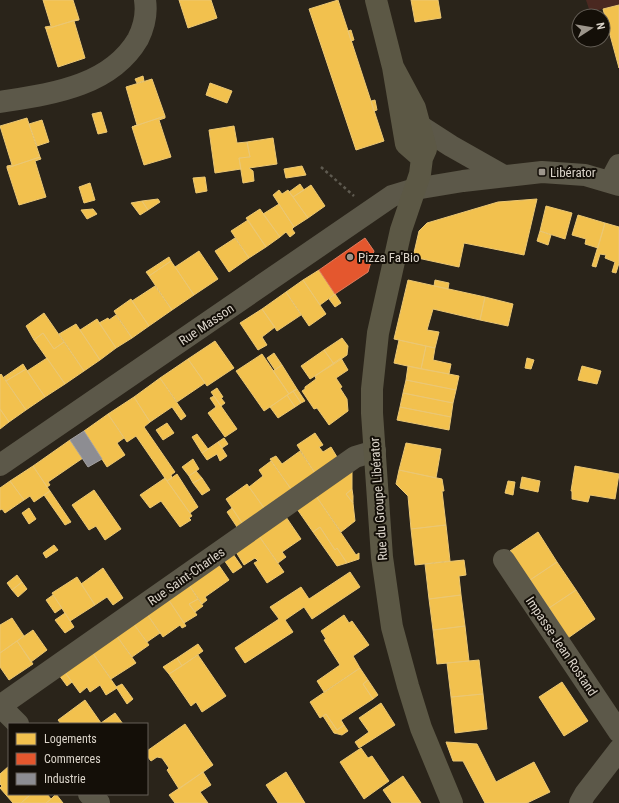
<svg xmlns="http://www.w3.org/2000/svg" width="619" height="803" viewBox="0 0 619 803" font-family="'Roboto Condensed',sans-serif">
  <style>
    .green { fill: #4a2820 }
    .homes { fill: #f2c14e; stroke: #ebc773 }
    .shops { fill: #e4572e; stroke: #e17c5d }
    .industry { fill: #8d8d92; stroke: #a4a2a3 }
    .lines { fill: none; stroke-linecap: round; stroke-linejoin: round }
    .path { stroke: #5e5a50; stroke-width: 2.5; stroke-dasharray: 3 3; stroke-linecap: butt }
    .street { stroke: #5c5849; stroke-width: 22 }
    .secondary { stroke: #5c5845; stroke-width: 22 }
    .poi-dot { fill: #9d968c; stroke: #140f08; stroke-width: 1.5 }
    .labels { text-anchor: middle; stroke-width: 4; stroke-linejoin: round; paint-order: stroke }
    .poi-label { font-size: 13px; fill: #dbd4ca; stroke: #140f08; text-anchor: start }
    .street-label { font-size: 13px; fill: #dbd4ca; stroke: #140f08 }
  </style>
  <rect width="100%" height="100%" fill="#2a241a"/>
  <path class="green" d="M586,0H619V5L590,12Z"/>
  <path class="homes" d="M43,0H73L79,19L46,29L45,27L51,26Z
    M179,0H211L217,18L188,28Z
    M338,0L384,141L356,150L309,9Z
    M411,0H438L441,18L415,22Z
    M619,5V68L603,9Z
    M79,19V20L74,21L85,58L58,67L46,29Z
    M351,30L354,40L351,41L348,31Z
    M143,76L144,81L137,83L135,79Z
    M152,79L165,116L132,127L137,125L126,87Z
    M210,83L232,91L227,103L206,95Z
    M375,100L377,110L374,111L371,101Z
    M101,112L107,132L98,134L92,114Z
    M165,116V118L159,120L171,157L144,165L132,127Z
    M27,118L40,157L7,168V166L12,165L0,126Z
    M42,120L49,142L37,146L29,124Z
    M234,126L237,143L247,142L250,157L239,158L241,169L215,173L209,130Z
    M273,138L277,164L249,168L253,171L254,181L243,183L239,158L250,157L247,142Z
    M40,157L41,159L35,161L46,197L19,205L7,168Z
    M302,166L306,175L286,178L284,169Z
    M205,177L207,191L196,193L193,178Z
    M90,183L95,200L84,203L79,187Z
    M300,184L304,190L293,197L289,192Z
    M311,185L325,206L308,218L293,197Z
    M279,190L282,194L288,190L308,218L294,227L273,195Z
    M158,199L160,202L148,210L142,201Z
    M537,199L524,255L464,243L459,267L413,257L419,231L427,223L498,202Z
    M142,201L148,210L140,215L131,203Z
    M279,204L294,227L292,229L295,233L290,237L286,232L280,237L263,214Z
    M546,206L572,213L565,239L540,231Z
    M93,209L97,214L87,219L81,210Z
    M260,209L280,237L266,247L246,218Z
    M578,215L605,223L598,248L585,244L586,239L572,235Z
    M248,220L266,247L249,258L231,231Z
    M605,223L619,227V263L616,273L612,272L615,262L605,258L606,255L600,254L596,267L592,266Z
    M540,231L551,235L548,245L537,241Z
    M235,238L249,258L229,272L215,251Z
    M199,251L218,279L194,295L175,267Z
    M169,257L171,261L149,276L146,272Z
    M171,261L194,295L172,310L149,276Z
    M319,270L335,294L320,305L303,280Z
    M303,280L326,314L309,326L286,292Z
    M408,280L485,297L480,320L433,309L427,330L439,332L435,348L394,339Z
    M435,280L449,283L448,289L434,286Z
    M155,286L172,310L149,326L132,301Z
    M286,292L301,315L277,331L262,309Z
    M335,294L341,303L335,307L329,299Z
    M485,297L513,304L508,326L480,320Z
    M131,299L149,326L132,338L114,311Z
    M262,309L275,327L262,337L267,345L258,350L240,323Z
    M44,313L64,342L54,349L43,333L34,340L26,326Z
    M116,315L132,338L116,348L99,323L108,318L109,320Z
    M97,319L116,348L100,360L80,330Z
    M76,324L100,360L84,371L59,334Z
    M43,333L54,349L64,342L84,371L65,384L34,340Z
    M342,338L348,346L347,355L334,364L324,350Z
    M399,340L426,346L421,369L394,363Z
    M215,341L234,368L207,386L188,359Z
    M426,346L435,348L433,360L451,364L449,374L421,369Z
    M324,350L334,364L310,379L301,366Z
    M274,353L282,365L275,370L267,358Z
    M262,354L289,394L264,411L236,371Z
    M47,358L65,384L45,397L27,371Z
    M341,358L348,370L336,378L342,387L340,388L347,399L348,411L329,425L317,408L314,409L302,391L305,389V387L316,379L315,376Z
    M527,358L534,360L531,369L525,368Z
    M188,359L205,383L177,402L160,378Z
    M23,364L26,369L6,381L4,377Z
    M282,365L297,389L289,394L273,371Z
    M408,366L459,376L456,390L406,380Z
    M582,366L601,371L597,384L578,380Z
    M26,369L45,397L26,410L6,381Z
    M1,374L26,410L9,422L0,409V375Z
    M160,378L186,416L181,420L172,407L150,422L134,397Z
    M406,380L456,390L453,403L403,393Z
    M217,388L223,397L221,398L225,403L221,406L211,392Z
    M297,389L305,401L301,403L293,391Z
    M293,391L301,403L295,407L287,395Z
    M403,393L453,403L451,417L400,407Z
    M287,395L295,407L278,418L270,407Z
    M214,396L237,429L225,437L208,413L216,407L210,398Z
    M134,397L150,422L144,427L175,472L171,475L172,478L167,481L136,436L127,442L108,414Z
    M400,407L451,417L449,430L397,420Z
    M0,409L9,422L0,429Z
    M108,414L124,438L117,443L125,455L107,467L84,431Z
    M167,423L174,433L163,440L156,430Z
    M315,433L323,445L319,447L323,452L331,447L337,457L315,473L297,445Z
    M197,434L208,449L202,453L192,437Z
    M224,438L228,444L222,448L218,442Z
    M70,440L83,458L48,482L50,485L47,487L33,466Z
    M218,442L227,456L220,461L217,454L207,460L202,453Z
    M406,443L441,449L436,478L399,470Z
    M300,451L315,473L291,489L270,459L276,456L282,464Z
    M193,459L199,469L189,476L182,467Z
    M271,461L291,489L264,508L249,487L263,476L259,470Z
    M33,466L50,491L34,502L30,496L24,500L10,481Z
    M575,466L619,474L615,499L590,495L588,502L572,499V491H571Z
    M399,470L442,479L444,491H442L446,525L411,529L408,496L396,484Z
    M196,471L202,478L193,483L189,476Z
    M352,472V489L346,494L353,503L355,521L341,532L316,496Z
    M177,474L198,507L190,513L167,481Z
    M522,477L540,481L538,492L520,488Z
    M165,478L192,516L189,518L191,520L180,527L161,501L150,508L140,495Z
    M202,478L210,490L202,495L193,483Z
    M10,481L24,500L5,513L2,509L0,510V488Z
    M508,481L515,482L513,495L505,493Z
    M247,484L264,508L242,523L226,499Z
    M352,489L353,496V503L346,494Z
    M94,490L121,529L105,540L96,526L89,530L72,505Z
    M50,491L71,522L65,525L44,495Z
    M316,496L356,555L359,553V559L347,563L337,548L335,550L320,527L313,532L297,509Z
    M29,508L36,519L29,524L22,513Z
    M232,508L242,523L237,527L227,512Z
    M286,517L301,539L282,552L286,557L278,563L259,536Z
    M446,525L450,561L415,565L411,529Z
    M320,527L335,550L337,548L347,563L337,566L313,532Z
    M538,532L557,562L530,580L510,551Z
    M259,536L284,572L267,583L254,563L258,561L255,558L244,565L236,552Z
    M54,545L58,550L46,558L43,553Z
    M233,554L242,567L233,573L224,560Z
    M464,560L466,575L459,576L461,595L429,599L425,564Z
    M557,562L576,590L549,608L530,580Z
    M218,564L229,580L205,597L207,600L202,604L189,585Z
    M103,568L123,598L113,605L107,597L95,605L81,584Z
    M350,572L360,587L312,619L304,607L285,620L293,632L245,663L235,648L279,619L270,607L301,587L309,599Z
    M17,575L22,582L12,590L7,583Z
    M77,577L95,605L70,621L52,593Z
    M22,582L27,589L18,597L12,590Z
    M189,585L198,599L189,604L197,615L184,623L168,599Z
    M576,590L595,619L568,638L549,608Z
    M53,595L62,608L55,613L46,600Z
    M461,595L465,626L433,630L429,599Z
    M168,599L186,626L182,628L180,625L163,637L147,614Z
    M198,599L203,606L195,612L189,604Z
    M65,613L74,627L65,633L55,620Z
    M147,614L160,633L147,642L133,623Z
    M344,615L349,623L352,621L369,645L353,656L360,668L324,692L317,681L340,665L324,640L326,639L321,631Z
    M12,618L24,636L0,653V625Z
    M133,623L149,645L132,657L116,635Z
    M465,626L469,661L437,664L433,630Z
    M33,630L47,650L31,662L17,641Z
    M116,635L136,663L111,679L92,652Z
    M17,641L33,664L9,680L0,667V653Z
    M198,644L203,651L182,666L177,658Z
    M92,652L117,688L106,695L100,685L90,692L87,687L80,693L64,671Z
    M198,655L226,696L202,712L196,702L191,706L169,674Z
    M177,658L182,666L169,674L163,667Z
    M479,660L483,694L451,697L447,663Z
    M360,668L368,680L363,684L373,699L341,720L344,725L337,730L326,714L320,718L310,702Z
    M64,671L72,682L67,686L59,675Z
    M368,680L378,695L373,699L363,684Z
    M562,682L588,721L564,736L539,697Z
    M122,684L133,699L127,704L116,687Z
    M483,694L487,729L455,733L451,697Z
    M85,700L101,723L99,724H61L58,720Z
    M381,703L395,725L359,748L355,742L369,732L359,718Z
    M115,713L123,724H99L101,723Z
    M326,714L337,730L344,725L348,731L342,735L334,733L323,716Z
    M185,724L213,765L179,789L167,770L169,768L162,758L157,757L151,761L147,756V751Z
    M446,742L477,744L496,782L534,762L550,792L527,803H485L463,761H453Z
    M361,748L368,758L372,756L389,781L364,799L340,762Z
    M9,766V794H31L21,803H13L0,788L2,786L0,784V774Z
    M203,772L211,785L200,792L208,803H175L169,795Z
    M286,772L305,803H278L266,785Z
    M403,776L421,803H392L383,790Z
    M31,794H47L51,799L46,803H21Z
    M56,794L63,803H46L51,799Z"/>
  <path class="shops" d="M365,238L374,251L368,272L335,294L319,270Z"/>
  <path class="industry" d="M84,431L102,459L88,467L70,440Z"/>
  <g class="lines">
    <path class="path" d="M321,167L354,196"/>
    <path class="street" d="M0,102C50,94 110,87 138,39C144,27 147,13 145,0
      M420,126L451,146L504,176
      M610,182L619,165
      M0,465L392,196L415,189L463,181L542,172L585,175L619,185
      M504,560L619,732
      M0,706L355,457L375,451
      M0,706L18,724
      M89,794L99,803
      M580,803L585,794L619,750"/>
    <path class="secondary" d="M376,0L393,67L406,144L422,158
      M393,67L415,108L426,149L422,158L420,174L401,230L378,333L372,389V413L382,557L392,627L408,686L421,728L452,803"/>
  </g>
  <g class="poi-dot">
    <rect x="538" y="168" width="8" height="8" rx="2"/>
    <circle cx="350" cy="257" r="4"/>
  </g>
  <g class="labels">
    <g class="poi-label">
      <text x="550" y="177">Libérator</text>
      <text x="358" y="262">Pizza Fa'Bio</text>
    </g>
    <g class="street-label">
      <text transform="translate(206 324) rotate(-34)" y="5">Rue Masson</text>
      <text transform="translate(378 499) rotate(-94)" y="5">Rue du Groupe Libérator</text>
      <text transform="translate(186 576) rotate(-35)" y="5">Rue Saint-Charles</text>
      <text transform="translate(562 646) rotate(56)" y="5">Impasse Jean Rostand</text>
    </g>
  </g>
  <rect x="8" y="723" width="140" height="72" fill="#140f08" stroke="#645e56"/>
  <rect x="16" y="733" width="20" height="12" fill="#f2c14e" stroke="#645e56"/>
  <text x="44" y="743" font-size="12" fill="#dbd4ca">Logements</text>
  <rect x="16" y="753" width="20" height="12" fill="#e4572e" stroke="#645e56"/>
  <text x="44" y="763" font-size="12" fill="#dbd4ca">Commerces</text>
  <rect x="16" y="773" width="20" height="12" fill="#8d8d92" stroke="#645e56"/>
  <text x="44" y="783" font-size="12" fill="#dbd4ca">Industrie</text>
  <g transform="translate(591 28) rotate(78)"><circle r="19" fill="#140f08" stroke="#645e56"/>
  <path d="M0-3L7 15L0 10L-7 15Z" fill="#9d968c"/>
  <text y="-6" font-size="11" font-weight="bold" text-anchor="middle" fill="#dbd4ca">N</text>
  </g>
</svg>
